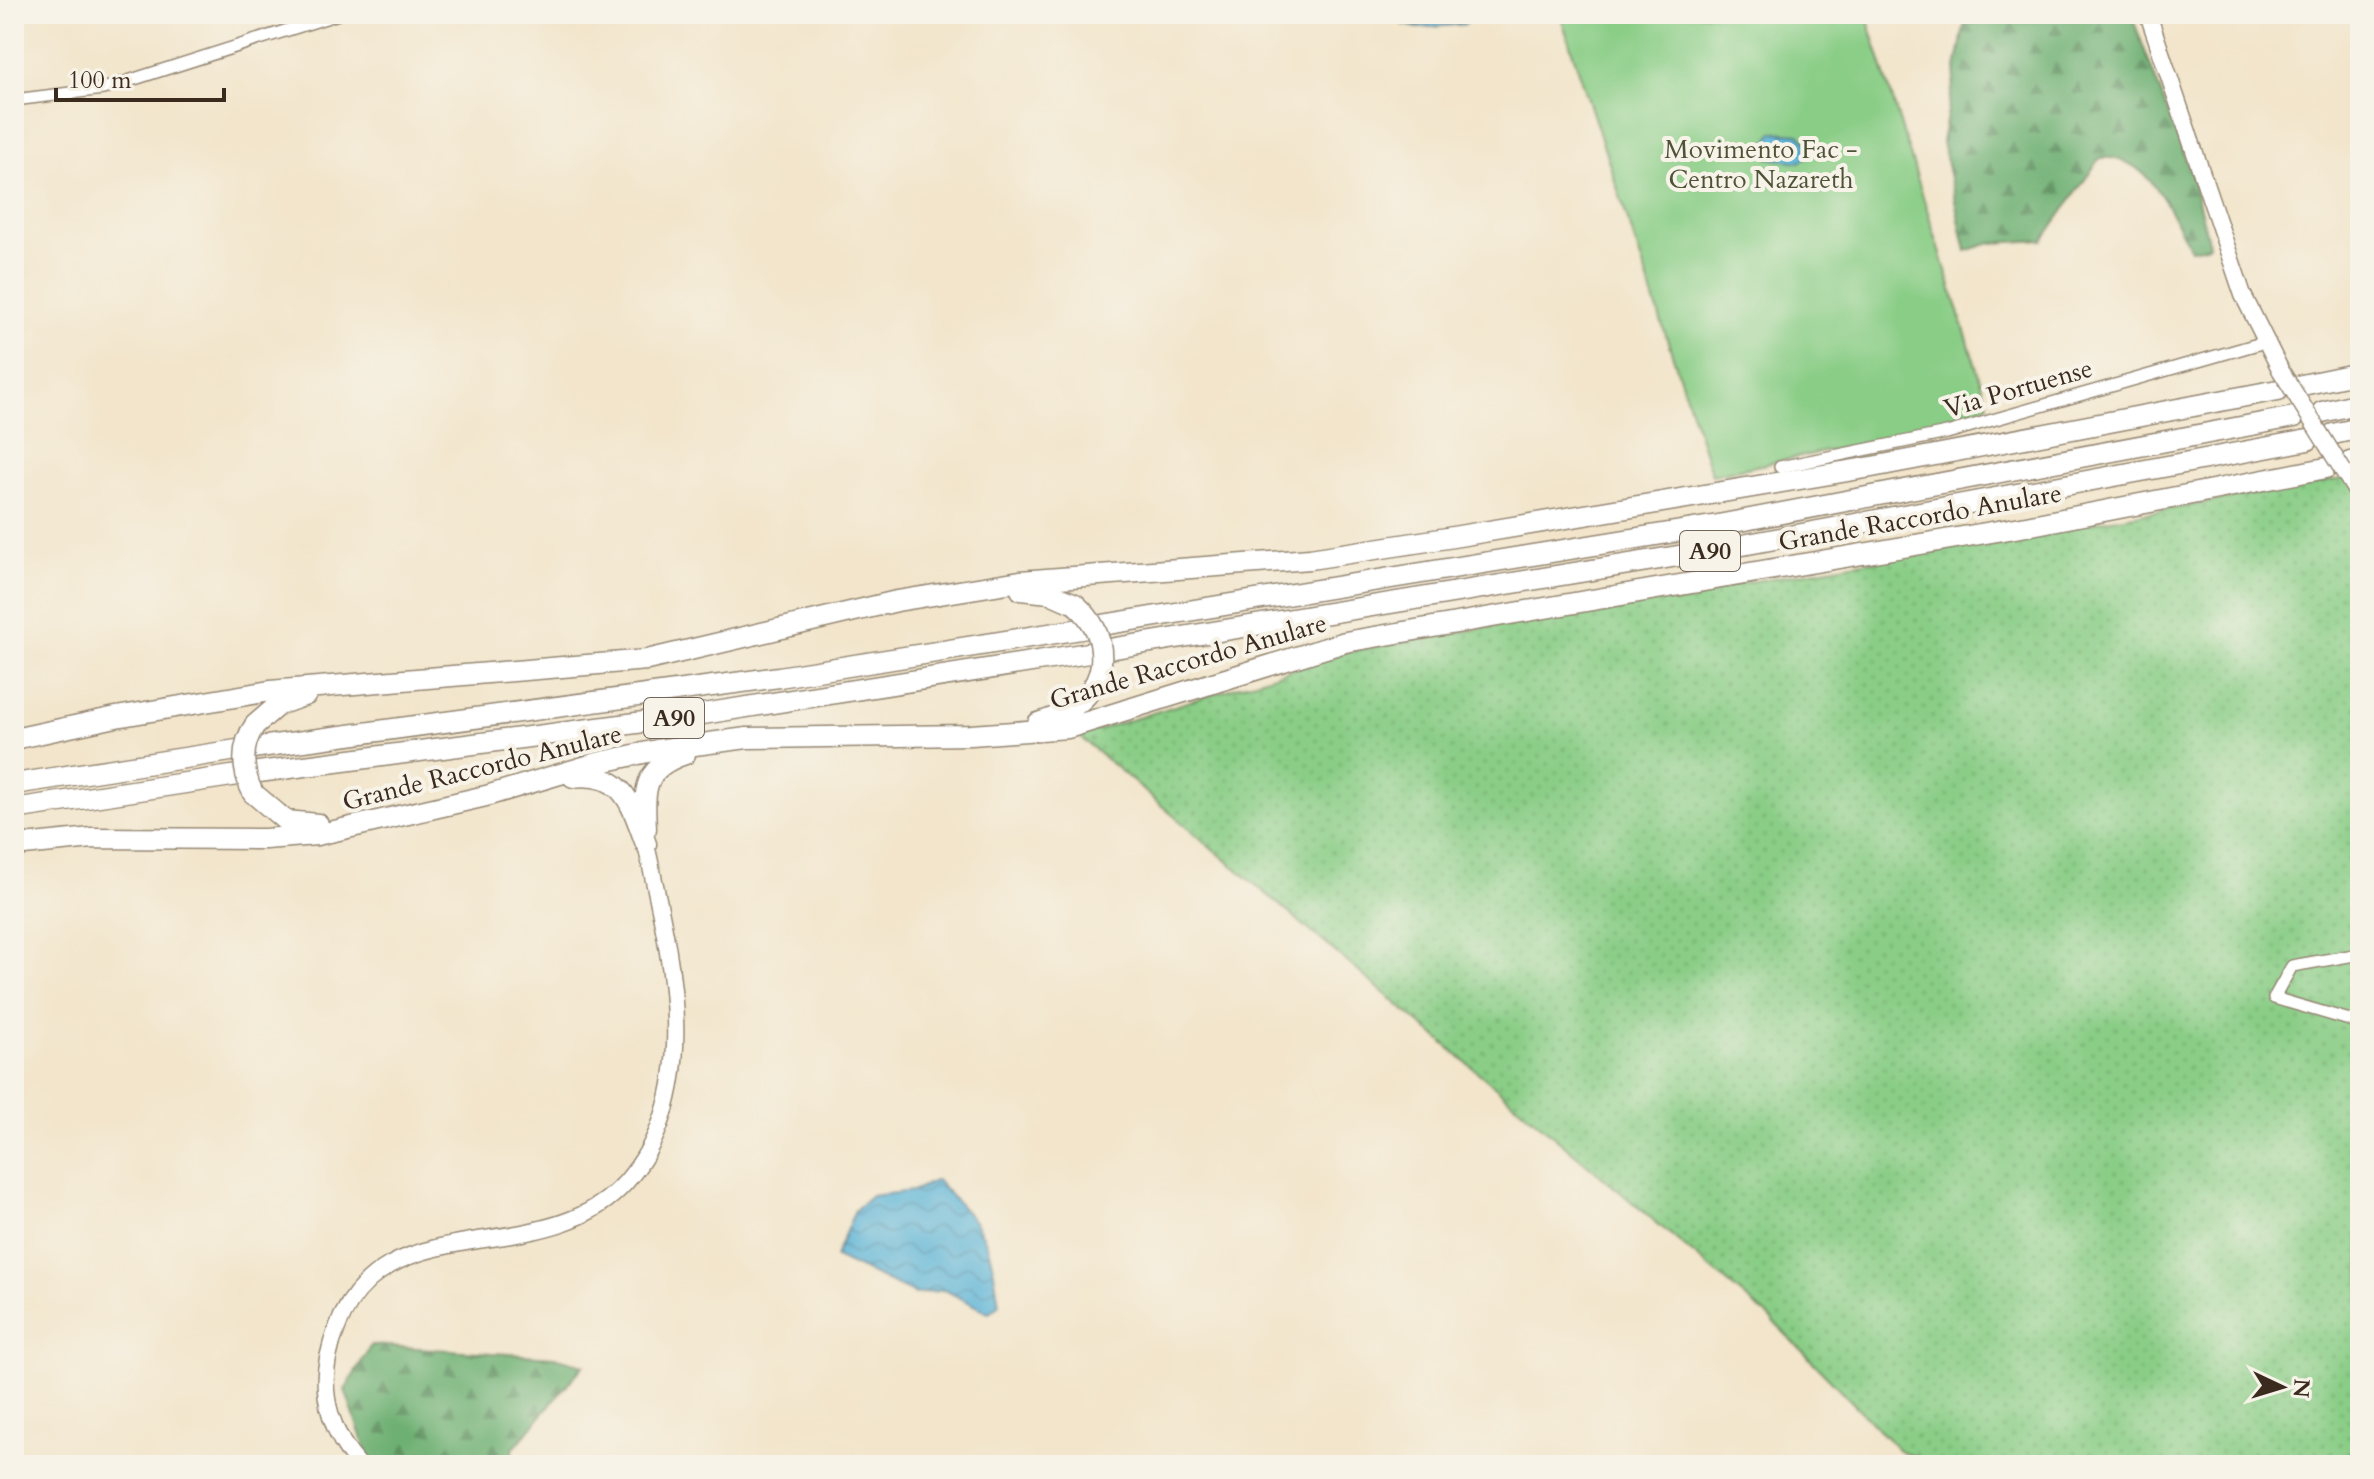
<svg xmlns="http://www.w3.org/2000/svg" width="2374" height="1479" viewBox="0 0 2374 1479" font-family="Cardo,serif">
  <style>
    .forest { fill: url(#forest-firs); stroke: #546d48; stroke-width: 2 }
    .park { fill: url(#park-dots); stroke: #627c52; stroke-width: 2 }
    .garden { fill: #89cd86; stroke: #627c52; stroke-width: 2 }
    .water { fill: url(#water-waves); stroke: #4a6e7a; stroke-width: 2 }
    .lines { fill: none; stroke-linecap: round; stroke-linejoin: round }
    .street-casing { stroke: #968874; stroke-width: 14 }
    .secondary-casing { stroke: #968874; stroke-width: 19 }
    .highway-casing { stroke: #968874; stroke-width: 23 }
    .street { stroke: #fff; stroke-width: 11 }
    .secondary { stroke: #fff; stroke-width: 16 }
    .highway { stroke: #fff; stroke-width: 20 }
    .secondary-bridge-casing { stroke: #968874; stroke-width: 19; stroke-linecap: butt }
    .highway-bridge-casing { stroke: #968874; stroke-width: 23; stroke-linecap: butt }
    .secondary-bridge { stroke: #fff; stroke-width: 16 }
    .highway-bridge { stroke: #fff; stroke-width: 20 }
    .labels { text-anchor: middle; stroke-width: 8; stroke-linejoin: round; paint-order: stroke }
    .shield { fill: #f7f3e8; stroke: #73665b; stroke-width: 2 }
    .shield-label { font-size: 24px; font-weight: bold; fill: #3b2a1e }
    .park-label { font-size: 26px; fill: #4e5338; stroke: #f7f3e8 }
    .street-label { font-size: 26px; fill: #3b2a1e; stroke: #f7f3e8 }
  </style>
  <defs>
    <pattern id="forest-firs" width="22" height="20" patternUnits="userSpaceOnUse" patternTransform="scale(2)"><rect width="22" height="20" fill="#6eb073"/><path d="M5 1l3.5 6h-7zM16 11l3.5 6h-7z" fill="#5c8f5e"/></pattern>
    <pattern id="park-dots" width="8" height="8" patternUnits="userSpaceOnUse" patternTransform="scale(2)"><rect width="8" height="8" fill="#89cd86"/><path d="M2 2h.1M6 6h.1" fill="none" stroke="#77b073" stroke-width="1.8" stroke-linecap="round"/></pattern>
    <pattern id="water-waves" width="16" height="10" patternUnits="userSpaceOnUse" patternTransform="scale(2)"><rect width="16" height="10" fill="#59b2d6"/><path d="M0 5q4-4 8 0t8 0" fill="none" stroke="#4b91ad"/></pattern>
  </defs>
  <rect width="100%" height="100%" fill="#f7f3e8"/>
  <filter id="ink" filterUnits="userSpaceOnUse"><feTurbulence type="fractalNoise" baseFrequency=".0125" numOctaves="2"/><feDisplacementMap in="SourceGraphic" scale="16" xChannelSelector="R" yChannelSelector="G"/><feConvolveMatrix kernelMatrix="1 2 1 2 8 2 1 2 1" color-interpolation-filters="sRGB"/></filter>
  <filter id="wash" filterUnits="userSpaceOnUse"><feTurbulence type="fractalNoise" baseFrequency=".006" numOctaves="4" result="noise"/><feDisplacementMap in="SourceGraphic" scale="32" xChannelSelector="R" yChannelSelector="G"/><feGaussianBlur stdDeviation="1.8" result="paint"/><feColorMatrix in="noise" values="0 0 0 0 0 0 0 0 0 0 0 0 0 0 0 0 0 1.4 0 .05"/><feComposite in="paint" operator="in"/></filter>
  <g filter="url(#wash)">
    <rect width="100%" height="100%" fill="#f2e5cb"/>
    <path class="forest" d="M1961,14H2131L2192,176L2209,245L2191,249C2169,212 2150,154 2100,158L2043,240L1991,243L1966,251L1942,142L1966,16Z
      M371,1345L554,1357L584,1365L513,1449L514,1465H371L345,1390Z"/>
    <path class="park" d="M2360,476V1465H1943L1901,1452L1772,1320L1079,736L1351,651Z"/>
    <path class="garden" d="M1560,14H1866L1988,405L1937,423L1939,428L1712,475Z"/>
    <path class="water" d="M1399,14H1474L1466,24L1418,28L1402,24Z
      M1774,132L1799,134L1816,152L1800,162L1768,158L1765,144Z
      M937,1180C949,1196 967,1210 978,1227C993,1251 995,1279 999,1305L989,1313L945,1290L915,1294L835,1257L855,1210L871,1196L912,1191Z"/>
  </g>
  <g filter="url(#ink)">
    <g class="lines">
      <defs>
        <path id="street" d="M14,100L103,89L338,14
          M1780,467L1947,433L2265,342
          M2360,954L2292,966L2274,998L2360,1023"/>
        <path id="secondary" d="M2148,14L2243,295L2281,371
          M2349,480L2360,498
          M359,1465C333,1436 320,1397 328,1358C364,1189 540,1280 626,1182C707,1089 669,951 646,844"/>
        <path id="highway" d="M2302,385L2360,373
          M2322,412L2360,403
          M2333,434L2360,428
          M2350,462L2360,460
          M1021,590L1050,593L1075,604
          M1102,625L1718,525L2294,417
          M1109,649L1721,549L2308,440
          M1038,723C1066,715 1091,701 1100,671
          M255,725L278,705L306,695
          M14,739L116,717L270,691L647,660L897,601L1020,581L1310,559L1447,538L1872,467L2278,390
          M252,748L779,677L1087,628
          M251,773L690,716L1095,652
          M573,777C624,771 631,804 646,844
          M14,784L237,750
          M253,793L286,821L318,824
          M14,809L238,775
          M646,829C644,788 643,768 685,754
          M14,846L92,838L265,839L317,835L486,796L597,763L657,750L747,738L971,735L1068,728L1345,642L2021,527L2326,468"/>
      </defs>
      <use href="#street" class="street-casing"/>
      <use href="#secondary" class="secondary-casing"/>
      <use href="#highway" class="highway-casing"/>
      <use href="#street" class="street"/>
      <use href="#secondary" class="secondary"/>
      <use href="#highway" class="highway"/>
      <defs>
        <path id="secondary-bridge" d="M2281,371L2349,480"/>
        <path id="highway-bridge" d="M1075,604C1096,622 1105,643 1100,671
          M253,793C242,771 240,746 255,725"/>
      </defs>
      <use href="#secondary-bridge" class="secondary-bridge-casing"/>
      <use href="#highway-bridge" class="highway-bridge-casing"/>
      <use href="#secondary-bridge" class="secondary-bridge"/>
      <use href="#highway-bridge" class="highway-bridge"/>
    </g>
  </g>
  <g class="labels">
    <g class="shield">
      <rect x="1680" y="531" width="60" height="40" rx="6"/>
      <rect x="644" y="698" width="60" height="40" rx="6"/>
    </g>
    <g class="shield-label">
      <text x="1710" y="559">A90</text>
      <text x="674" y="726">A90</text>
    </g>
    <g class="park-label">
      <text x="1761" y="158">Movimento Fac -<tspan x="1761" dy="30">Centro Nazareth</tspan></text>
    </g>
    <g class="street-label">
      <text transform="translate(2018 388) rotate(-16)" y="9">Via Portuense</text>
      <text transform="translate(1920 517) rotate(-10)" y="9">Grande Raccordo Anulare</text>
      <text transform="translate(1188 661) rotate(-16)" y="9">Grande Raccordo Anulare</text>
      <text transform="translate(482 767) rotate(-14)" y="9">Grande Raccordo Anulare</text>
    </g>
  </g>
  <rect width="2374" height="1479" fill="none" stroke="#f7f3e8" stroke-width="48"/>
  <g transform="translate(2282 1387) rotate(94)" stroke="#f7f3e8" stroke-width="6" paint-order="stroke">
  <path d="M0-6L14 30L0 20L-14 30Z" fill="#3b2a1e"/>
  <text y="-12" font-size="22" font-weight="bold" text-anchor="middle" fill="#3b2a1e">N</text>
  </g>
  <path d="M56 88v12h168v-12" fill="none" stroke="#3b2a1e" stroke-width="4"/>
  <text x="68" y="88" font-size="24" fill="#3b2a1e" stroke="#f7f3e8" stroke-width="6" paint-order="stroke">100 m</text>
</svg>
